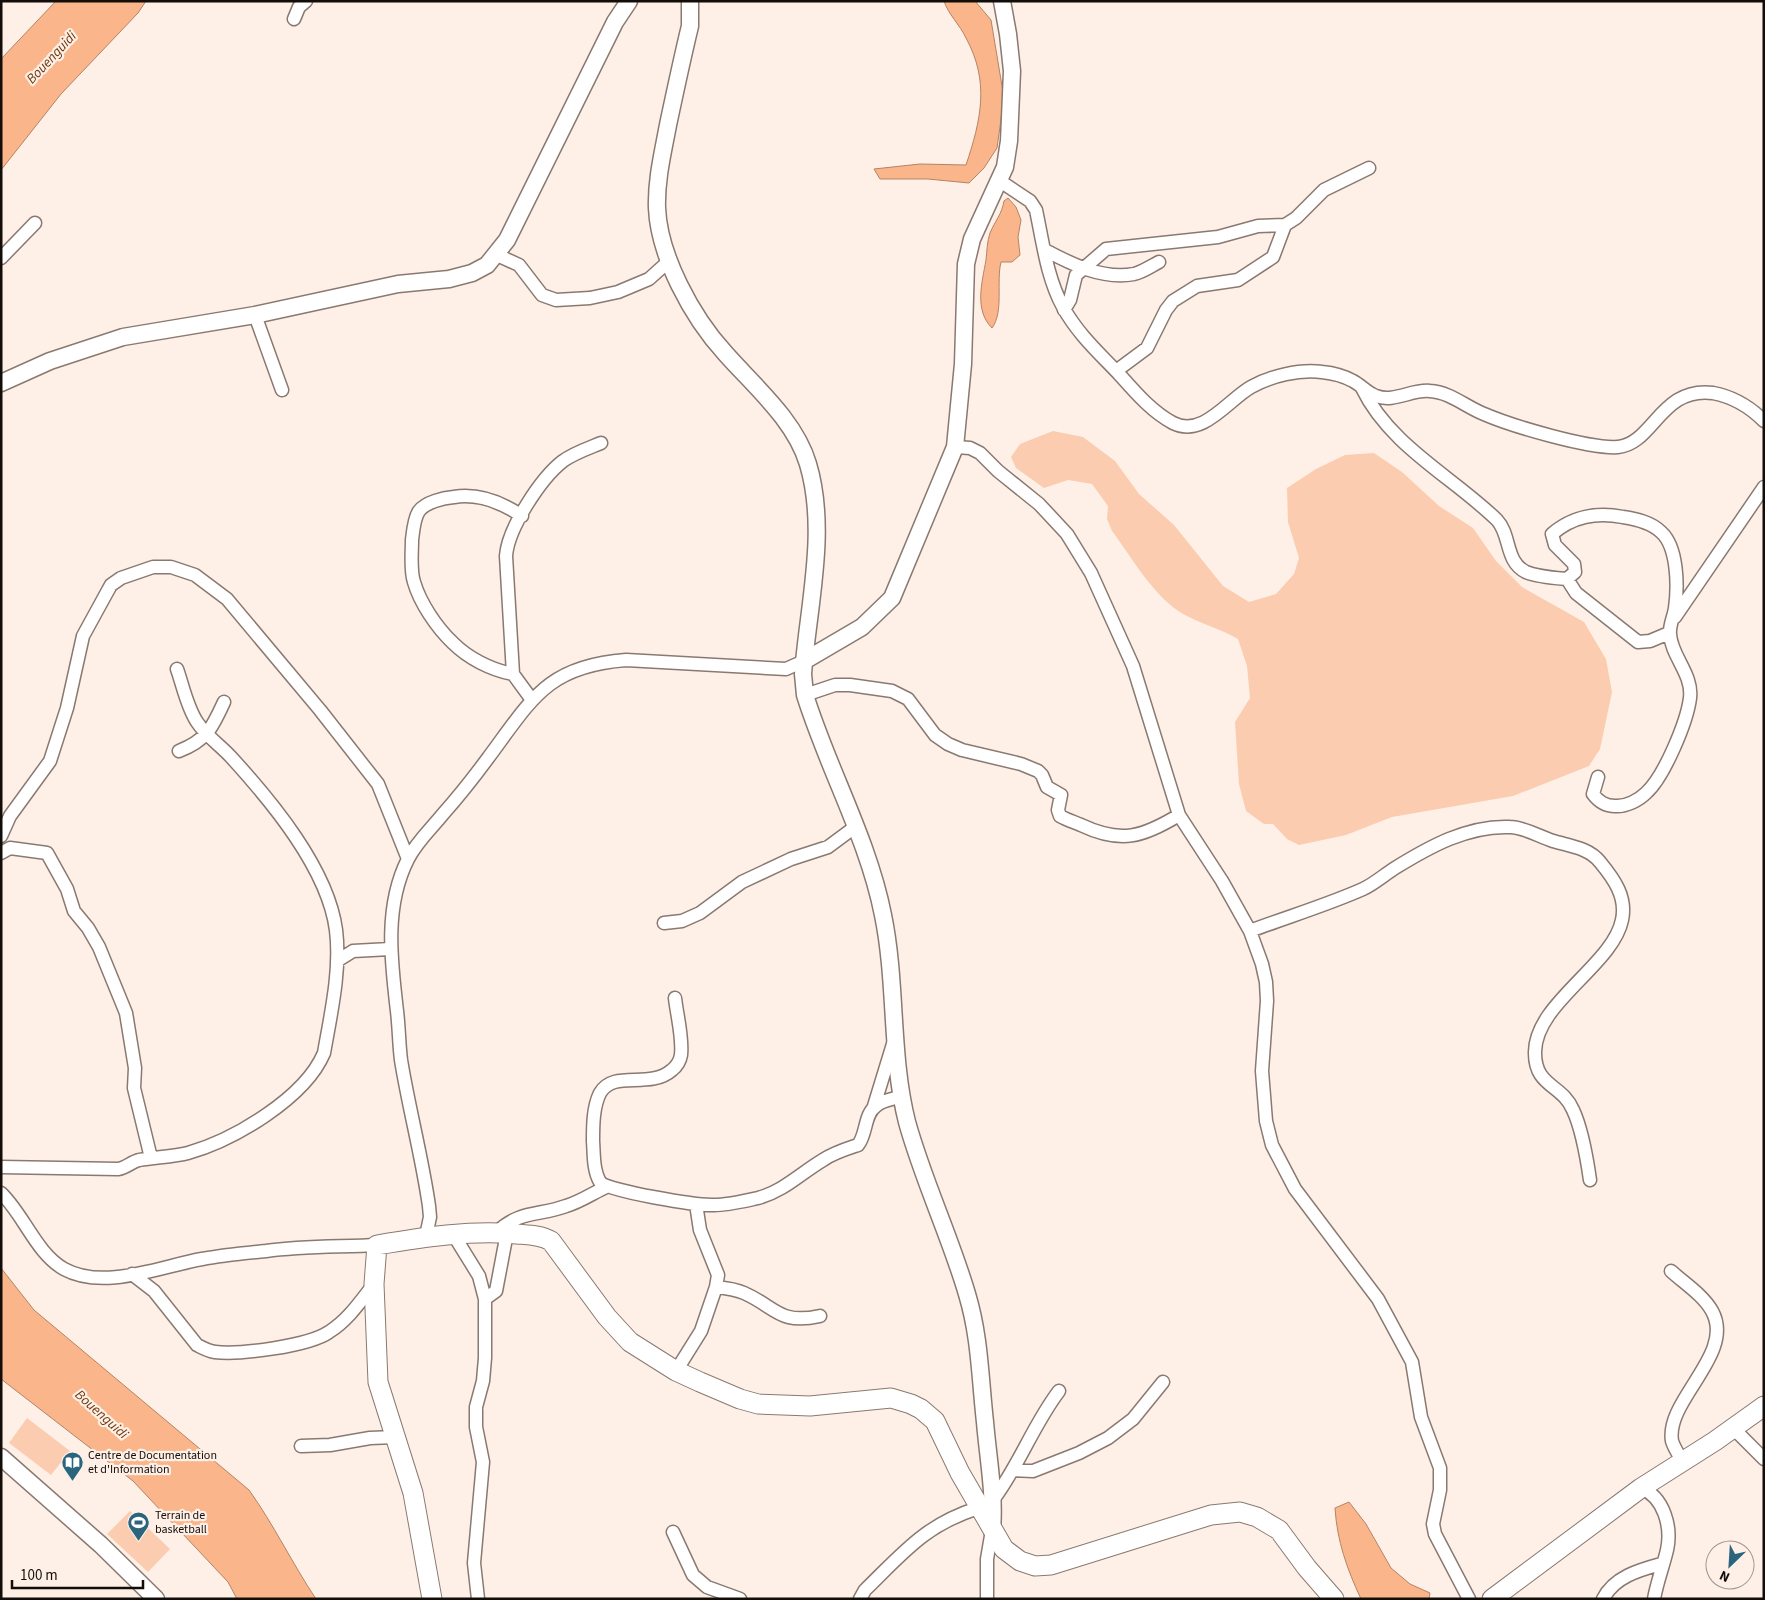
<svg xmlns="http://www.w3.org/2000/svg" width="1765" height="1600" viewBox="0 0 1765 1600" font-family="'Source Sans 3',sans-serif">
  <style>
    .green { fill: #fbccaf }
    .water { fill: #fab68a; stroke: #b58364 }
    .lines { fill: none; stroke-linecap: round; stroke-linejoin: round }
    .minor-casing { stroke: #897970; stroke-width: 15 }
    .major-casing { stroke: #897970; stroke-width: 19 }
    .highway-casing { stroke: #897970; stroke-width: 21 }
    .minor { stroke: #fff; stroke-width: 12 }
    .major { stroke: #fff; stroke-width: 16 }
    .highway { stroke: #fff; stroke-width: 19 }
    .labels { text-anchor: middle; stroke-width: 4.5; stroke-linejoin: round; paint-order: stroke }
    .poi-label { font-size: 12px; fill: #130d0a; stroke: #fef0e7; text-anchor: start }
    .water-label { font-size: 14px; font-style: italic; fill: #6d380d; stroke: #fef0e7 }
  </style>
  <rect width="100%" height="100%" fill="#fef0e7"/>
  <path class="green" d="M1053,431L1083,437L1115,461L1139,494L1174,525L1223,586L1249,602L1276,594L1294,574L1299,558L1288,522L1287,488L1316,469L1345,455L1374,453L1402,472L1439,506L1473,528L1496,561L1522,587L1584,622L1606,659L1612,692L1600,749L1589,766L1513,796L1392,817L1346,835L1299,845L1287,839L1273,824H1264L1246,811L1239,784L1235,722L1250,698L1247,666L1238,639C1221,629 1202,624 1185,615C1154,598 1133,559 1112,531L1107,519L1108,506L1092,484L1068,480L1044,488L1016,468L1011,457L1020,444Z
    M27,1418L70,1451L51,1475L9,1443Z
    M130,1511L170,1549L148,1572L107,1534Z"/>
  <path class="water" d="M56,1H146L138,13L61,94L1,170V59Z
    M944,1H975L991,20L1004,98L997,148L984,168L969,183L928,179H880L874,169L920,164L966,165C981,120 990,82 966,38C960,25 948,14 944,1Z
    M1008,198L1016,207L1021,220L1018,237L1020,255L1012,262H1001C996,282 1004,312 992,328C974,310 982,283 986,260C987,252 987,241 990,233C995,221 1002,214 1004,201Z
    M1,1268L34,1310L249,1490C274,1525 292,1563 316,1599H237L228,1582L133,1481L1,1379Z
    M1349,1502L1366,1524L1391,1568L1410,1584L1430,1593L1429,1599H1361C1347,1569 1337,1541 1335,1508Z"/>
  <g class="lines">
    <defs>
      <path id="minor" d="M294,19L299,7L306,1
        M1000,181L1030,201L1036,210C1043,243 1047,278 1063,307C1077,333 1099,353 1119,374C1135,392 1152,412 1173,423C1203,438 1228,400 1251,387C1271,376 1299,369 1322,372C1332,373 1344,376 1353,381C1361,385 1367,393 1376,396C1394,403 1412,389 1430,391C1450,392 1466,407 1484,414C1512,426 1589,449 1618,447C1653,444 1661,386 1713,393C1734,397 1749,406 1764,421
        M1045,250C1071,264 1103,280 1134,274C1143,272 1151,266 1159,262
        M497,255L519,265L542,295L556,300L590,298L618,292L649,279L669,261
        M1,258L35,223
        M1064,310L1070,300L1076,275L1106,249L1218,237L1258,226L1285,225L1296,218L1324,190L1369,168
        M255,315L282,390
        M1116,371L1147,348L1166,310L1173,301L1197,286L1238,280L1273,257L1285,225
        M1362,388C1390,446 1453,477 1497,520C1511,535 1505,562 1526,572C1538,577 1555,578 1567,579L1576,593L1638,642L1650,641L1669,633
        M955,447L970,448L980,453L998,471L1039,504L1067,534L1091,573L1133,666L1179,815L1222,881L1250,931L1262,964L1266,982L1267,1001L1262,1071L1266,1121L1272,1145L1295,1189L1378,1299L1412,1362L1421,1417L1440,1468V1490L1433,1524L1435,1534L1469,1599
        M1567,579L1575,572L1574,564L1555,545L1552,534C1573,516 1596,512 1623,517C1636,519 1651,522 1661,532C1678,547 1678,587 1675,608C1674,616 1669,626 1670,634C1671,656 1693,674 1690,698C1687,722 1664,777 1646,793C1639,800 1626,807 1615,806C1605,806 1599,802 1593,794L1598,777
        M1675,617L1764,487
        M513,674C491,670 468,658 453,643C437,628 420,603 414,582C410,570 412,553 412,540C413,532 414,518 419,511C426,502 443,498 454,497C479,493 501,502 522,516
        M805,695L835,685H850L892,691L908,699L935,735L948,744L962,750L1021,764L1038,771L1042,775L1047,787L1061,795L1058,810L1060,816C1067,820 1074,822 1081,825C1121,844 1143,837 1179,815
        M532,700L513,674L506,556C508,528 541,478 563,461C574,453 589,448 601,443
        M179,751C207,740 212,728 224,702
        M1,836L10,816L50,761L67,708L83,636L106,594L111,585L121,578L153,567H171L195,575L227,599L320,710L378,784L408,859
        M1,853L10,848L47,853L67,889L74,911L88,928L99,947L126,1013L135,1068L134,1088L151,1158
        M664,923L682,921L700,913L742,882L791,859L828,847L855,827
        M1250,931C1287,917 1327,905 1363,889C1374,884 1384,875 1395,868C1429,847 1468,825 1510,827C1524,827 1540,837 1553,841C1570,846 1589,848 1600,862C1614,879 1627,897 1622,920C1613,965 1534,1004 1535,1053C1535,1087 1562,1084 1573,1110C1582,1129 1587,1159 1590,1180
        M337,961L353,951L390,949
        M675,998C677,1016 683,1037 681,1055C680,1061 677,1066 672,1070C649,1090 614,1069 600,1093C593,1107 593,1126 593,1141C594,1154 593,1170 600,1182C607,1191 699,1206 714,1205C728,1205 744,1201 758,1198C784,1191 801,1173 823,1160C833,1153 846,1149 858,1145C867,1134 864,1114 876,1106C882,1100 894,1099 902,1096
        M874,1106L893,1044
        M1,1167L118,1169C126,1168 131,1162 139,1160C155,1157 173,1157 188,1153C234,1140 305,1098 324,1053C331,1013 341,970 336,930C328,869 272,802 231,757C220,745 206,736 197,722C187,707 183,686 177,669
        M1,1193C24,1215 36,1253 64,1269C104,1291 162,1266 202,1259C223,1255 245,1253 266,1251C303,1246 340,1247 377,1245
        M497,1232C520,1210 539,1216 566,1206C580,1202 593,1193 606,1187
        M453,1234L479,1276L485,1299V1358L483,1381L476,1407V1427L483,1462L474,1563L478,1599
        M426,1236L430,1217L429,1206C422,1157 409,1109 401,1060C399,1044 399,1028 397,1011C391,961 384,906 408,859C417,841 431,829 443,814C459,796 474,777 488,758C532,699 547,666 626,660L786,669L804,661
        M1671,1271C1684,1283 1703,1295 1712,1311C1736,1354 1665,1400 1672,1441C1674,1448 1679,1455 1683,1462
        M132,1274L154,1291L197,1345C203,1348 208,1351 215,1352C239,1355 309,1346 329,1332C348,1320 360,1302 374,1284
        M716,1287C726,1288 735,1289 744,1293C776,1307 779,1325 820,1316
        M485,1299L496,1291L507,1233
        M676,1371L701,1331L716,1287L718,1275L700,1230L696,1204
        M1733,1428L1764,1459
        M301,1446L330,1445L370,1438L395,1437
        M1013,1470L1033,1471L1079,1453L1108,1438L1133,1419L1163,1382
        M1641,1488C1664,1497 1672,1527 1667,1550C1663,1567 1657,1582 1654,1599
        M993,1500C1019,1466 1033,1425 1059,1391
        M673,1532L693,1575L707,1587L740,1599
        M860,1599L865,1590C904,1552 925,1525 978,1508
        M987,1599V1559L992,1530
        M1603,1599C1614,1577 1639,1570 1661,1564"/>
      <path id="major" d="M690,1V26C682,59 675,92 668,125C663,152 656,180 657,208C659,256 692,317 725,353C754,386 795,420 808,464C828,531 808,606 803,674L805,695C828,769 868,839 883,915C897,983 890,1055 907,1122C923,1180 950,1236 967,1294C980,1337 980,1378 985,1422C988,1458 995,1494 992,1530
        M1,383L50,361L123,337L255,315L398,284L449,279L472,273L487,265L507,240L615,22L629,1
        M804,661L862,627L892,598L955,447L963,364L966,264L972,239L1005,167L1009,141L1012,71L1008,34L1002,1
        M1,1457L101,1545L156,1599"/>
      <path id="highway" d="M432,1599L413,1493L378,1382L374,1284L377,1245C424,1237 470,1230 517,1234C529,1235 541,1235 551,1241L607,1317L630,1342L676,1371L700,1382L740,1399L758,1404L810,1406L891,1398L911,1404L921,1409L935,1421L960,1473L1004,1549L1020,1561L1035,1566L1051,1565L1211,1515L1240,1512L1257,1517L1279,1530L1307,1568L1334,1599
        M1492,1599L1641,1488L1715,1441L1764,1406"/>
    </defs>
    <use href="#minor" class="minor-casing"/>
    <use href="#major" class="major-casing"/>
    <use href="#highway" class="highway-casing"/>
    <use href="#minor" class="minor"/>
    <use href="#major" class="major"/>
    <use href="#highway" class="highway"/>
  </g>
  <defs>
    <symbol id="library-pin" viewBox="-11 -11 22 30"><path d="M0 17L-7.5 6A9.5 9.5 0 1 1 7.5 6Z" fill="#2a647d" stroke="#fef0e7"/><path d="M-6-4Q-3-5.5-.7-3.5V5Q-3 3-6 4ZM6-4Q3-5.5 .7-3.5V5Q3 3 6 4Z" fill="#fff"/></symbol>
    <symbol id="stadium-pin" viewBox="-11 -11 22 30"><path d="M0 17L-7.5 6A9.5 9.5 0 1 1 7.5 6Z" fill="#2a647d" stroke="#fef0e7"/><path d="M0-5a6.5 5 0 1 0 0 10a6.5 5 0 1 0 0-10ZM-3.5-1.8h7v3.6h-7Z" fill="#fff"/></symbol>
  </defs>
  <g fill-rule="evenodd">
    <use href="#library-pin" x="60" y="1450" width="25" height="34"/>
    <use href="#stadium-pin" x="126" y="1510" width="25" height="34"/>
  </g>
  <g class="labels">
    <g class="poi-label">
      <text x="88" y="1459">Centre de Documentation<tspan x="88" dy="14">et d'Information</tspan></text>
      <text x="155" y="1519">Terrain de<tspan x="155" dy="14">basketball</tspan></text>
    </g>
    <g class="water-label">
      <text transform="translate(51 57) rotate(-47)" y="5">Bouenguidi</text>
      <text transform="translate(102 1414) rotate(42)" y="5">Bouenguidi</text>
    </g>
  </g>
  <rect width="1765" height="1600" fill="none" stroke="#130d0a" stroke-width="5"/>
  <g transform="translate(1730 1565) rotate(205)"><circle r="24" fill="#fef0e7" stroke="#a0958f"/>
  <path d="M0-4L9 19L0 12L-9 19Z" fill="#2a647d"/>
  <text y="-8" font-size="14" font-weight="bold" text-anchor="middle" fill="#130d0a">N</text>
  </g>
  <path d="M12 1580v8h131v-8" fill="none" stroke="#130d0a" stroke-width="2.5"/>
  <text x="20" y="1580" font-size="15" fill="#130d0a" stroke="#fef0e7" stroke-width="4" paint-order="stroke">100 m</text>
</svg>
